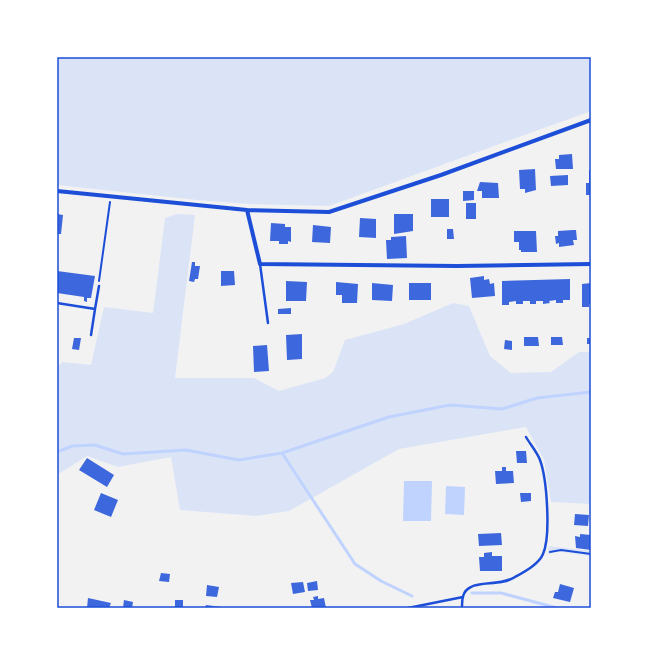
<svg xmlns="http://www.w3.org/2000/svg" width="648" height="665" viewBox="0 0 648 665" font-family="'Titillium Web',sans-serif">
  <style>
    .green { fill: #dbe4f7 }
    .water { fill: #bfd3fe }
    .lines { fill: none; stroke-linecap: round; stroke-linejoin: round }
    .stream { stroke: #bfd3fe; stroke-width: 3 }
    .building { fill: #3d67dc }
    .path { stroke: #1d4ed8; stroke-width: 2 }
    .service { stroke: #1d4ed8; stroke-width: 2.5 }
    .minor { stroke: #1d4ed8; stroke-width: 4 }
    .neatline { fill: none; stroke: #1d4ed8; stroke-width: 1.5 }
  </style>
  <rect width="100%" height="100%" fill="#f2f2f2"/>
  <path class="green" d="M57,57H591V111L329,206L248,204L197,200L57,185Z
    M177,214L195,215L175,378H254L279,391L325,378L333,372L345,340L404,324L453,303L469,306L490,356L511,373L551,372L579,352H591V504L551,502L544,460L526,427L399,449L289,511L256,516L180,510L171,457L118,467L87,456L57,475V368L62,362L91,365L104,307L153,313L165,218Z
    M549,546L591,551V556L556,551L547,555Z"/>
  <path class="water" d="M404,481H432L431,521H403Z
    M446,486L465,487L464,515L445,514Z"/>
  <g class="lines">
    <path class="stream" d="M57,452L72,446L95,445L123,454L186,450L239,460L282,453L389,417L450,405L502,409L537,398L591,392
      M282,453L355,564L381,581L412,596
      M472,593H501L557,608"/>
  </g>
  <path class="building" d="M572,154L573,169H556L555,159H559V155Z
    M535,169L536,190L525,193V189H520L519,170Z
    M589,170H591V195H586V183H589Z
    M568,175V185L551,186L550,176Z
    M480,182L498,183L499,198H482V191H477Z
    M463,191H474V200L463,201Z
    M431,199H449V217H431Z
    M466,203H476V219H466Z
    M57,214L63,215L61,234H57Z
    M394,214H413V231L394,234Z
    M360,218L376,219V238L359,237Z
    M271,223L285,224V227H291V242L288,241V244H279V241H270Z
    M313,225L331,227L330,243L312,242Z
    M447,229H453L454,239H447Z
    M573,230H576L577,240H573L574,245L559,247V243L556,244L555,236H558V231Z
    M514,231H536L537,252H521V250H519V242H514Z
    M406,236L407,258L387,259L386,240H391V237Z
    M192,262H195V266H200L198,279H195L194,282L189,281Z
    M57,271L95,276L91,298H87V302L84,301V297L57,293Z
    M221,271H234L235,285L221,286Z
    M484,276V280L489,279L490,284L494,283L495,296L472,298L470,278Z
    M570,279V300H563V303H556V300L549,301L550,303L543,304V301H536V304H530V301H523V304H516V301L509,302V305H502V281Z
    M286,281L307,282L306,301H286Z
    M336,282L358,284L357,303H342V295H336Z
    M372,283L393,285L392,301L372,300Z
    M409,283H431V300H409Z
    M591,283V304H589V307H582V284Z
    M291,308V314H278V309Z
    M302,334V359L287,360L286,335Z
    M524,337H538L539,346H524Z
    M551,337H562L563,345H551Z
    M74,338H81L79,350L72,349Z
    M587,338H591V344H587Z
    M505,340L512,341V350L504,349Z
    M267,345L269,371L254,372L253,346Z
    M516,451H526L527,463H517Z
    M87,458L114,475L107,487L79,470Z
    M502,467H506V471H513L514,483L496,484L495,471H502Z
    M101,493L118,500L111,517L94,510Z
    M520,493H531V501L521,502Z
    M575,514L589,515L588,526L574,525Z
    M501,533L502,545L479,546L478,534Z
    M580,534L591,535V550L576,548L575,536L580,537Z
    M492,552V556H502V571H480L479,557H484V553Z
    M161,573L170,574L169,582L159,581Z
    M317,581L318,590L308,591L307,583Z
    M303,582L305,592L293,594L291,583Z
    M560,584L574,588L570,602L553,598L555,592H558Z
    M207,585L219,587L217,597L206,596Z
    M318,596V599L324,598L326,608H312L310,600H314L313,597Z
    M88,598L111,603L109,608H87Z
    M124,600L133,602L132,608H123Z
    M175,600H183V608H175Z
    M206,605L222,607V608H205Z"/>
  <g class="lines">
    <path class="path" d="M99,281L110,202
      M550,552L561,550L591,554"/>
    <path class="service" d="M260,264L268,323
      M57,303L95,309L91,335
      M95,309L99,286
      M408,608L463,597
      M462,608C462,600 462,591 471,587C482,581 501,586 515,577C524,572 539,564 543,554C551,536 547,479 540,460C537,452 530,444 526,437"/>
    <path class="minor" d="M57,191L247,210L329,212L441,175L591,120
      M247,210L260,264L457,266L591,264"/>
  </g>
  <rect width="648" height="665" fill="none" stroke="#ffffff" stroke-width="116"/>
  <rect x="58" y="58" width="532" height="549" class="neatline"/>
</svg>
